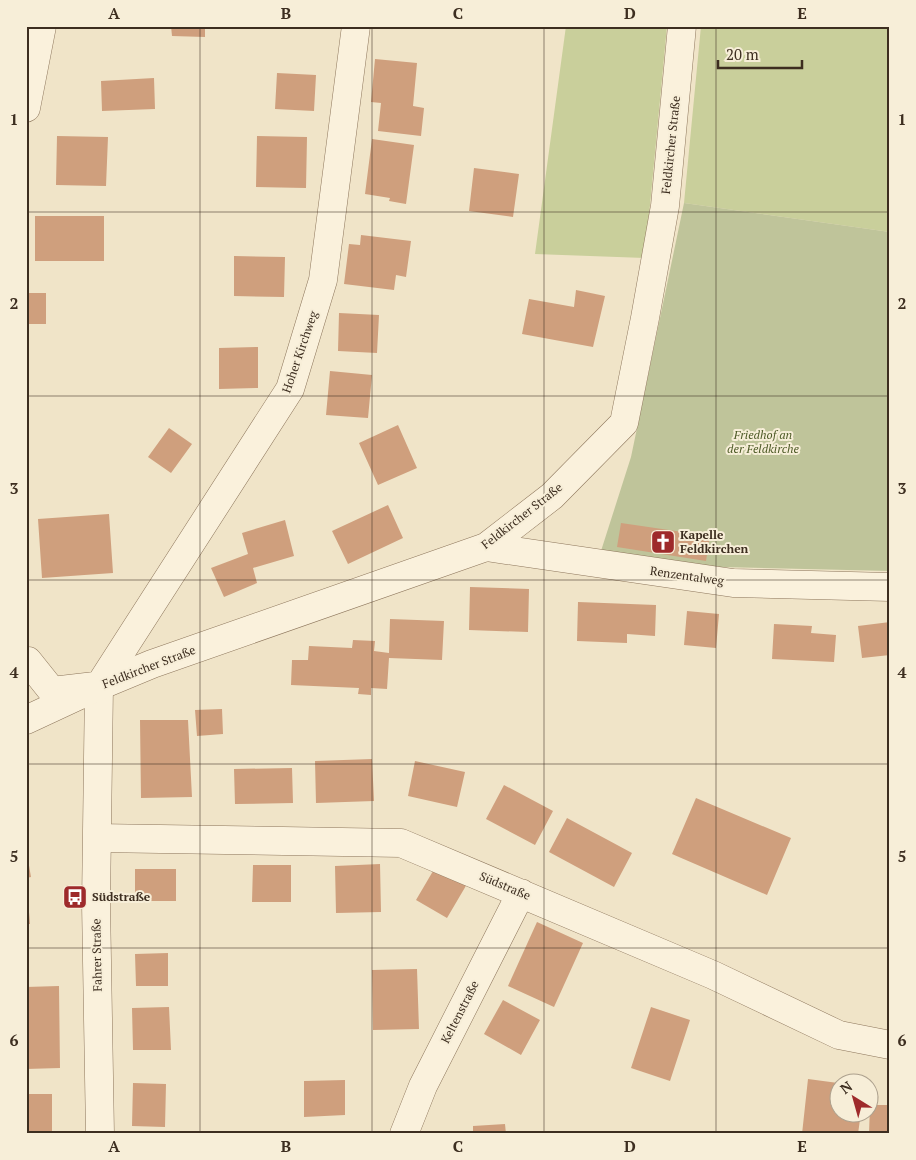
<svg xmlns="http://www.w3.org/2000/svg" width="916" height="1160" viewBox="0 0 916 1160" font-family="'PT Serif',serif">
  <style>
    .green { fill: #c9cf9b }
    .cemetery { fill: #bfc49a }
    .building { fill: #cf9f7d }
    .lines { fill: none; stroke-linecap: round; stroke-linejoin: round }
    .minor-casing { stroke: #8d765c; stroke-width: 29 }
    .tertiary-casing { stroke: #8d765c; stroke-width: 29 }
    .minor { stroke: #faf1dc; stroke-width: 28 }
    .tertiary { stroke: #faf1dc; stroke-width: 28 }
    .grid { fill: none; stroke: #3d2e20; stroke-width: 1; stroke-opacity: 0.55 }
    .labels { text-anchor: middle; stroke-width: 4; stroke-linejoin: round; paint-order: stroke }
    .street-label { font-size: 12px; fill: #3d2e20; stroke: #f7eed8 }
    .park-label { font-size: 12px; font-style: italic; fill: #4d5a26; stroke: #f7eed8 }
    .poi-label { font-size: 12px; font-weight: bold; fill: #3d2e20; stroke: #f7eed8; text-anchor: start }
    .neatline { fill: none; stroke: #3d2e20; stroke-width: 2 }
    .grid-label { font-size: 16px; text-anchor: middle; font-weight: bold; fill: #3d2e20 }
  </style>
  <rect width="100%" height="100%" fill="#f0e4c8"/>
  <path class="green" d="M566,26H667L645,258L535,254Z
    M701,26H890V232L684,203Z"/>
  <path class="cemetery" d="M684,203L890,232V571L720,567L601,551L631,457Z"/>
  <path class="building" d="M171,26H205V37L172,36Z
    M375,59L417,63L413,106L424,108L421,136L378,131L381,103L371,102Z
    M277,73L316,75L314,111L275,109Z
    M154,78L155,109L102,111L101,81Z
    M57,136L108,137L106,186L56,185Z
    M257,136L307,137L306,188L256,187Z
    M372,139L414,145L406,204L389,201L390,198L365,194Z
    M474,168L519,174L513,217L469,211Z
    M35,216H104V261H35Z
    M361,235L411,241L406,277L396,275L394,290L344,284L349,244L360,245Z
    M234,256L285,257L284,297L234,296Z
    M576,290L605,296L593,347L522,334L529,299L574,307Z
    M26,293H46V324H26Z
    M339,313L379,315L377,353L338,351Z
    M258,347V388L219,389V348Z
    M330,371L372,375L368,418L326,415Z
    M398,425L417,468L378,485L359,443Z
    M169,428L192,444L171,473L148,457Z
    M388,505L403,538L348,564L332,531Z
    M109,514L113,573L42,578L38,519Z
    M285,520L294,556L253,568L257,583L224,597L211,568L248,554L242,533Z
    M621,523L710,536L706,561L617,547Z
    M470,587L529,589L528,632L469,630Z
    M578,602L656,605L655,636L627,634V643L577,641Z
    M687,611L719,614L716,648L684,645Z
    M390,619L444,621L442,660L389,658L387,689L371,688V695L358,694L359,688L291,685L292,660H308L309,646L352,648L353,640L375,641L374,651L389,653Z
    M890,622V655L862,658L858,626Z
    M774,624L812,626L811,633L836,635L834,662L772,659Z
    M222,709L223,734L197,736L195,710Z
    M140,720H188L192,797L141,798Z
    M372,759L374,801L316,803L315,761Z
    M415,761L465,772L457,807L408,796Z
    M292,768L293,803L235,804L234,769Z
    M504,785L553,811L535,845L486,819Z
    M696,798L791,838L767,895L672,854Z
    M567,818L632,853L614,887L549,852Z
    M26,854H27L31,877L26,878Z
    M380,864L381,912L336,913L335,866Z
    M253,865H291V902H252Z
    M436,866L467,884L447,918L416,900Z
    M135,869H176V901H135Z
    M26,900H28L30,924H26Z
    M537,922L583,943L554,1007L508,986Z
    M168,953V986H136L135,954Z
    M417,969L419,1029L373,1030L372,970Z
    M59,986L60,1068L26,1069V987Z
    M503,1000L540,1020L521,1055L484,1034Z
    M169,1007L171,1050H133L132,1008Z
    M651,1007L690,1020L670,1081L631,1068Z
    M808,1079L838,1083V1112H861L858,1134H802Z
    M345,1080V1115L304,1117V1081Z
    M133,1083L166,1084L165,1127L132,1126Z
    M26,1094H52V1134H26Z
    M870,1105H890V1134H869Z
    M505,1124L506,1134H473V1126Z"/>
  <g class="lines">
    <defs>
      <path id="minor" d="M26,108L42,26
        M486,547L733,583L890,587
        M26,661H28L52,691L95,686
        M99,686L290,389L323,280L356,26
        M99,686L96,903L100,1134
        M97,838L401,843L713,975L839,1035L890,1045
        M404,1134L423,1086L521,893"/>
      <path id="tertiary" d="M26,720L99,686L152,664L486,547L552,496L624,423L645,318L665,206L682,26"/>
    </defs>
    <use href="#minor" class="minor-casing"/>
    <use href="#tertiary" class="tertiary-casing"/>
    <use href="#minor" class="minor"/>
    <use href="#tertiary" class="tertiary"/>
  </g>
  <path class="grid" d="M200,26V1134M372,26V1134M544,26V1134M716,26V1134M26,212H890M26,396H890M26,580H890M26,764H890M26,948H890"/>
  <defs>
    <symbol id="church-square" viewBox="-11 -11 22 22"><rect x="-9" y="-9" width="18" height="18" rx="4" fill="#9e2a2b" stroke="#f7eed8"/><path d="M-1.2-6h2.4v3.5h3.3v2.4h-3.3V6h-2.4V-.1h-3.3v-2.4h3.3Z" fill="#fff"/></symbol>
    <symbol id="bus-square" viewBox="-11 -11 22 22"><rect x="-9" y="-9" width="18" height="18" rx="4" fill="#9e2a2b" stroke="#f7eed8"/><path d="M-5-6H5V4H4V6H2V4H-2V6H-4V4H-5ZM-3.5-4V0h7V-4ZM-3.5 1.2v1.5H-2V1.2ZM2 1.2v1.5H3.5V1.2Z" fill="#fff"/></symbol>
  </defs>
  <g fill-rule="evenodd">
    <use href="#church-square" x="649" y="528" width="28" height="28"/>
    <use href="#bus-square" x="61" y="883" width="28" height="28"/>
  </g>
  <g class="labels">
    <g class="street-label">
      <text transform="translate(671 145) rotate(-84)" y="4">Feldkircher Straße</text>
      <text transform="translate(300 352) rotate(-71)" y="4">Hoher Kirchweg</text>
      <text transform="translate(522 516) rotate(-38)" y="4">Feldkircher Straße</text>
      <text transform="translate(687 576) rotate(8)" y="4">Renzentalweg</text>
      <text transform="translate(149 667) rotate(-21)" y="4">Feldkircher Straße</text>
      <text transform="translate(505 886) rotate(23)" y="4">Südstraße</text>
      <text transform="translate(97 955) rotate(-91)" y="4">Fahrer Straße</text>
      <text transform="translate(460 1012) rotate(-63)" y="4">Keltenstraße</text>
    </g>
    <g class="park-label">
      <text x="763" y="439">Friedhof an<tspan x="763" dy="14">der Feldkirche</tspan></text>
    </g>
    <g class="poi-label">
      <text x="680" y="539">Kapelle<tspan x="680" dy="14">Feldkirchen</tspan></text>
      <text x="92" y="901">Südstraße</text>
    </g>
  </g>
  <rect width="916" height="1160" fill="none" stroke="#f7eed8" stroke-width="55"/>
  <g transform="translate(854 1098) rotate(323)"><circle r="24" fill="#f7eed8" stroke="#ada18e"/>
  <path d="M0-4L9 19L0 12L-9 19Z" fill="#9e2a2b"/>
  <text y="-8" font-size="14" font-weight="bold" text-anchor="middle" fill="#3d2e20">N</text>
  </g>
  <path d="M718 60v8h84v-8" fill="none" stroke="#3d2e20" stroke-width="2.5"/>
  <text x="726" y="60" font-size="15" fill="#3d2e20" stroke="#f7eed8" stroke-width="4" paint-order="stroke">20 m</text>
  <rect x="28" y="28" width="860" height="1104" class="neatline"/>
  <g class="grid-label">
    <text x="114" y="19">A</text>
    <text x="286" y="19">B</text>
    <text x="458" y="19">C</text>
    <text x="630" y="19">D</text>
    <text x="802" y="19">E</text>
    <text x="14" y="125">1</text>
    <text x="902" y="125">1</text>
    <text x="14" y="309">2</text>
    <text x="902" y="309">2</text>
    <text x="14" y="494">3</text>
    <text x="902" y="494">3</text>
    <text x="14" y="678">4</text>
    <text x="902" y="678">4</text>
    <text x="14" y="862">5</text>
    <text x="902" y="862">5</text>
    <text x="14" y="1046">6</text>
    <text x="902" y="1046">6</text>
    <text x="114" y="1152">A</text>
    <text x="286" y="1152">B</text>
    <text x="458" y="1152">C</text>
    <text x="630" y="1152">D</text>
    <text x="802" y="1152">E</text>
  </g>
</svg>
